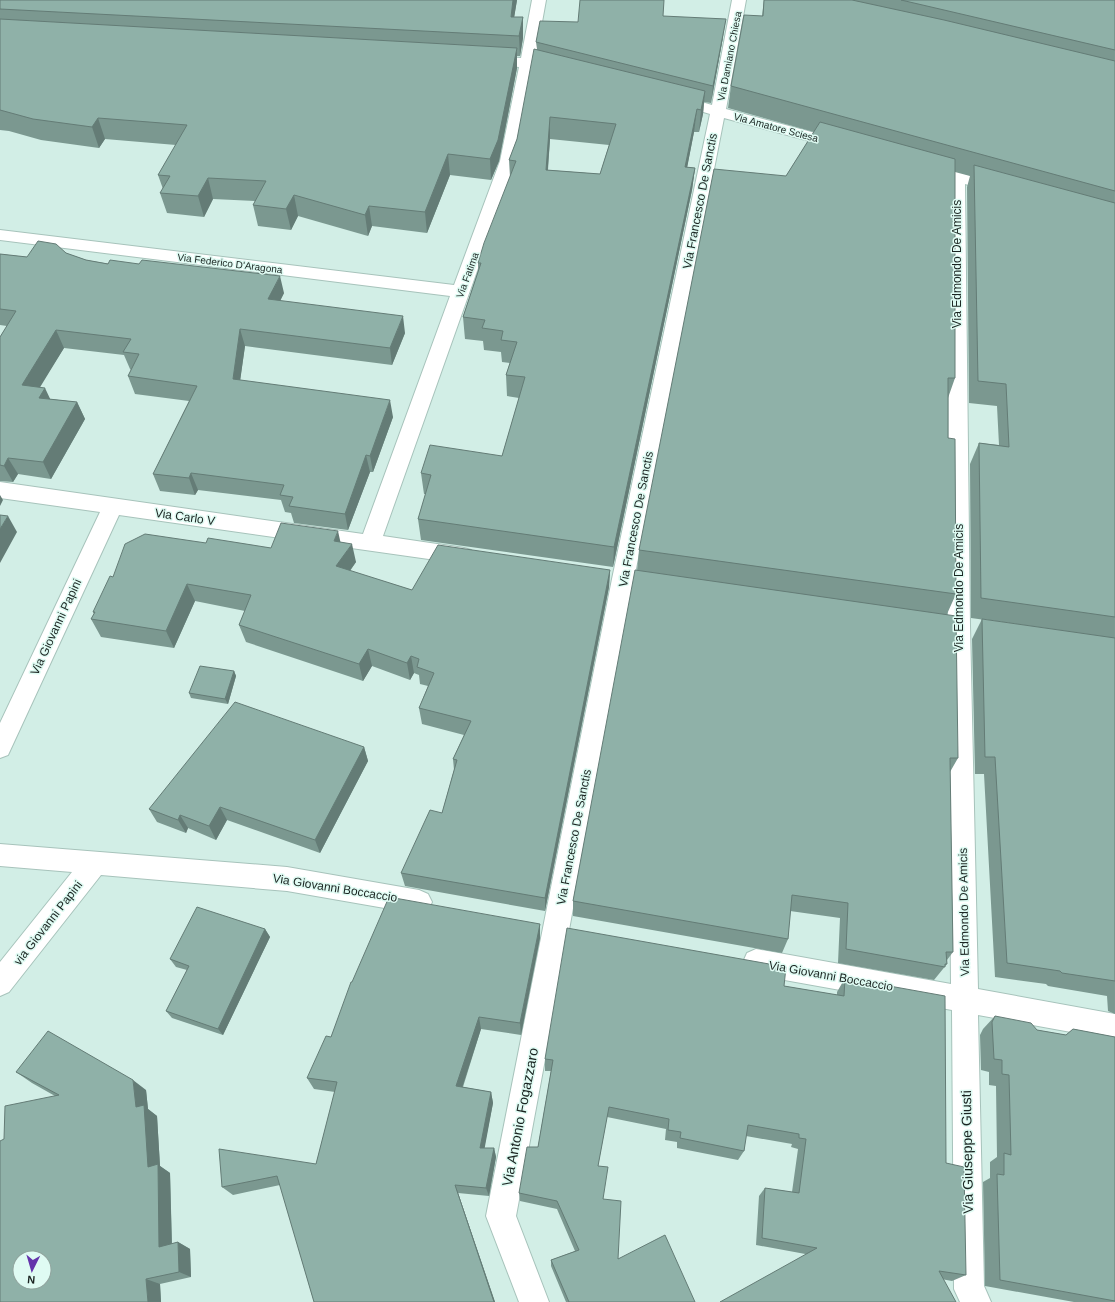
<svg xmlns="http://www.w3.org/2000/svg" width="1115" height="1302" viewBox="0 0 1115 1302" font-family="Arial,sans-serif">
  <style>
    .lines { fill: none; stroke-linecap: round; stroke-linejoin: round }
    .street-casing { stroke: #a7c3bb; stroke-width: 2 }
    .street { fill: #fff; fill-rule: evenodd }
    .wall { fill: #7b9890; fill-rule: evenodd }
    .shaded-wall { fill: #647c76 }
    .building { fill: #8fb1a8; stroke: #647c76; fill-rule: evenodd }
    .labels { text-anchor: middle; stroke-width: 3; stroke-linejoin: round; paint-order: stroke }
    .far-street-label { font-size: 10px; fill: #1b2522; stroke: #dffbf3 }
    .street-label { font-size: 12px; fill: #1b2522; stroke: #dffbf3 }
    .near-street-label { font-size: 14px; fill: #1b2522; stroke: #dffbf3 }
  </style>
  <rect width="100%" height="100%" fill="#d2eee6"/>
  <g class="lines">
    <defs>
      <path id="street" d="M532,0H546L535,61L564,68L566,71L564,74L559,75L533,69L516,161L383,536L464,548L471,550L474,556L471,562L464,564L119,515L8,755L0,758V723L100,512L0,498V482L363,534L450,296L0,240V230L454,285L500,161L519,67L486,64L481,63L479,60L481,57L486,56L521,58Z
        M732,0H746L726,109L845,141L847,144L845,147L839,149L724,118L634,579L516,1216L549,1302H519L486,1216L612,579L710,114L700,111L697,108L700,105L705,103L712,105Z
        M927,163L1003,185L1005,188L1003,191L997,193L965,184L970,626L978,989L1115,1014V1040L978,1015L984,1286L991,1302H960L954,1289L952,1010L756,975L747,971L743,962L747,953L756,949L951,984L948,626L949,179L921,171L919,168L921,165Z
        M0,844L287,867L419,890L428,894L432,902L428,910L419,914L287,891L101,875L9,992L0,996V962L72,872L0,866Z"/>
    </defs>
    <use href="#street" class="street-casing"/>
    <use href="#street" class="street"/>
  </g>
  <path class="wall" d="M0,0H517L514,17H523V38L520,56H517V68L499,161L491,180L450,175L427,233L372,226L368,236L298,216L291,230L258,226L253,205L255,201L213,199L204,217L167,213L160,193L163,189L158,175L176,145L105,139L99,148L41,140L9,131L0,130Z
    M764,0H1115V1014L1108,1011L1107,996L1048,986L1046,984L995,977L984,774H975L972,639L982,619L1029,626L971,618L970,464L979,443L999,445L997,406L969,403L967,187L970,176L955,172V378L948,398V438L956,594L947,614L958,758L950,772L953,952L947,960V964L934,980L838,963L840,918L790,911L788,939L782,953L573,916V901L637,571L639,550L786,176L814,132L728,108L731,86L762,16Z
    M663,16L723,37L711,103L704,102L703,114L699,132H694L687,167L695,168L692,190L613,567L421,540L418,519L426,494H424L421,473L502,456L519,398L507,396L506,375L510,363L502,362L501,352L484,350L483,341L465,339L463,317L478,271V263L510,177L509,160L517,139L537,49L536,42L578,22ZM550,139L609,145L600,174L548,170Z
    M66,253L86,260L284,293L280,301L405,333L392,365L245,346L240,380L393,417L373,472H370L348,530L294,523L291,513L285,512L281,500L198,490L195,495L160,491L153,474L189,401L135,394L128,376L131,370L130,369L124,355L64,348L39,387L50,399L77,402L85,419L51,479L18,474L13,482L0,481V337L7,326L0,325V254L27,257Z
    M341,542L356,562L350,571L412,590L610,570L609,587L545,911L405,886L401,873L442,813L454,770L453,759L464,735L422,724L419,708L428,686L420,684L419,675L414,673L410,680L372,666L363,681L246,642L239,625L245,611L195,601L174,648L101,637L91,619L94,614L93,612L113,577L206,543L271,548Z
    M234,671L236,676L228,704L191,698L189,693Z
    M364,747L368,761L320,853L227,820L216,840L188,828L186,833L157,822L149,809Z
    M540,924V938L521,1035L481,1029L463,1087L491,1092L493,1103L484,1148H494L496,1157L489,1196L458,1193L495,1302H314L280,1185L233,1195L222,1187L316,1164L335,1092L314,1089L307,1078L331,1037L352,982Z
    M265,929L270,937L223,1035L172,1018L166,1011L187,970L176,967L170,959Z
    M845,978L946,1163L966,1275L952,1281L756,1245L759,1196L765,1188L792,1192L798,1149L791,1147L792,1144L746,1136L744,1151L738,1160L677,1148V1142L665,1140L666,1129L607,1117L598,1166L603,1199L618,1259L695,1302H566L551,1266V1260L575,1251L557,1209L520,1201L519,1193L538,1147L551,1071H545V1059L784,986L837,995V992Z
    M995,1016L1037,1030L1066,1035L1073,1029L1115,1037V1302H1074L985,1286L983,1182L990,1178V1162L997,1157L996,1086L989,1085V1072L981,1070L980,1035L983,1029Z
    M16,1072L146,1090L148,1109L157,1116L160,1166L170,1173L172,1244L178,1242L190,1249L191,1277L160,1284L161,1302H0L4,1139L55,1096L32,1083Z"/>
  <path class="shaded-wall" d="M513,0H517L511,37V17Z
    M523,17V38L520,56L519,36Z
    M726,19L723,37L711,103L713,86Z
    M517,48V68L499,161L491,180L490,159Z
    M705,91L703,114L699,132L701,110Z
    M697,109L694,132L683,189L685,167Z
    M550,117V139L546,192V170Z
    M98,118L105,139L99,148L92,127Z
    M448,154L450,175L427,233L425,212Z
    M695,168L692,190L613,567L614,547Z
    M208,178L213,199L204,217L198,196Z
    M294,195L298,216L291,230L286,209Z
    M369,206L372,226L368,236L365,215Z
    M280,276L284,293L272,317L268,299Z
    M403,316L405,333L392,365L390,348Z
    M240,329L245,346L238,396L233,379Z
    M56,330L64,348L31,402L22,385Z
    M45,388L53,405L39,398Z
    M390,400L393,417L373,472L370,456Z
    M77,402L85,419L51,479L43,462Z
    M366,455L370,472L348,530L345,514Z
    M8,458L18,474L13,482L4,466Z
    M191,473L198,490L195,495L189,478Z
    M0,495L3,500L0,506Z
    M8,516L17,532L0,563V529Z
    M338,531L342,549L334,541Z
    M352,544L356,562L340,584L336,566Z
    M610,570L609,587L545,911V898Z
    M187,584L195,601L174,648L166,631Z
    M368,649L372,666L363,681L359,664Z
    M411,656L414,673L410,680L407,663Z
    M234,671L236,676L228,704L225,699Z
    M364,747L368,761L320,853L315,840Z
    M220,807L227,820L216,840L209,826Z
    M180,815L188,828L186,833L178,820Z
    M540,924V938L521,1035L520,1023Z
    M265,929L270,937L223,1035L218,1029Z
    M479,1017L481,1029L459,1097L456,1086Z
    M133,1080L146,1090L148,1109L157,1116L160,1166L170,1173L172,1253L159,1247L148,1167L136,1107Z
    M491,1092L493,1103L483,1157L480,1148Z
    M494,1148L496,1157L489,1196L486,1188Z
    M455,1185L458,1193L495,1302H494Z
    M178,1242L190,1249L191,1277L179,1272Z
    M146,1279L160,1284L161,1302H148Z"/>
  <path class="building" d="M0,0H513L511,17H523L519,36L0,9Z
    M580,0H664L663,16L726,19L713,86L536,42L540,21L578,22Z
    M764,0H852L944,20L1115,61V191L731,86L744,15L763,16Z
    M901,0H1115V50L944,10Z
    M0,19L517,48L498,140L490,159L448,154L425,212L369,206L365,215L294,195L286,209L253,205L266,181L208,178L198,196L160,193L170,176L158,175L187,125L98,118L92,127L33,119L0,110Z
    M534,49L705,91L701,110L697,109L685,167L695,168L614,547L418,519L431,475L421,473L430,445L502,456L525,377L506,375L517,342L501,340L503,331L482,328L485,320L463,317L481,263H478L484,243L516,161L509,160L517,139ZM550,117L616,124L600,174L546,170Z
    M820,122L955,159V378H948V438L955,439L956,594L639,550L714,169L786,176Z
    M974,165L1115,203V617L981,598L979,443L1009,447L1006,384L978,381Z
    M38,241L56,244L66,253L86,260L108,264L110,260L139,264L142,260L280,276L268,299L403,316L390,348L240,329L233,379L390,400L370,456L366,455L345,514L289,506L293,497L280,495L284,485L191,473L189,478L153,474L197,386L128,376L139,354L123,352L131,339L56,330L22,385L45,388L39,398L77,402L43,462L8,458L4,466L0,465V337L16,311L0,309V254L27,257Z
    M0,515L8,516L0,529Z
    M281,523L338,531L334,541L352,544L336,566L412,590L438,545L610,570L545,898L401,873L430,810L442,813L457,760L453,759L471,721L419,708L434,673L417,667L419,659L411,656L407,663L368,649L359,664L239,625L251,595L187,584L166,631L91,619L95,612H93L110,576L113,577L125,544L145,534L206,543L208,538L271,548Z
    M635,570L956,616L958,758H950L953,952H946L947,964H945V967L846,949L848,903L792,895L788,939L573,901Z
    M982,619L1115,638V981L1062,973L1060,971L1007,963L995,757H985Z
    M200,666L234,671L225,699L189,693Z
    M235,702L364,747L315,840L220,807L209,826L180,815L178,820L149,809Z
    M389,897L540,924L520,1023L479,1017L456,1086L491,1092L480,1148H494L486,1188L455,1185L494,1302H314L277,1176L222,1187L219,1149L316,1164L337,1082L307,1078L326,1036L331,1037L351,982H352Z
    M197,907L265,929L218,1029L166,1011L189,966L170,959Z
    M567,928L786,967L784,986L844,996L845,978L945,996L946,1163L964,1167L966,1275L939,1271L956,1302H720L817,1248L762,1238L765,1188L799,1193L806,1139L799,1138V1134L748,1125L744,1151L680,1138L681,1132L668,1130L669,1119L609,1107L598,1166L608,1167L603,1199L621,1201L618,1259L665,1235L695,1302H569L551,1260L579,1250L557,1201L519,1193L527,1147H538L553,1060L545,1059Z
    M995,1016L1031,1023L1037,1030L1066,1035L1073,1029L1115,1037V1301L1000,1280L997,1174L1004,1175V1153L1011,1155L1009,1075L1002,1074V1060L994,1059L992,1022Z
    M48,1031L133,1080L136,1107L144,1105L148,1167L158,1164L159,1247L178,1242L179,1272L146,1279L148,1302H0V1141L4,1139L5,1106L59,1095L16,1072ZM20,1258H44V1282H20Z"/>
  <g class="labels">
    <g class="far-street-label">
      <text transform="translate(729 56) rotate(-79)" y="4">Via Damiano Chiesa</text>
      <text transform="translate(776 127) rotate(15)" y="4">Via Amatore Sciesa</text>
      <text transform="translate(230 263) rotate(7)" y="4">Via Federico D'Aragona</text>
      <text transform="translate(467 275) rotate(-70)" y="4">Via Fatima</text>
    </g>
    <g class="street-label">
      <text transform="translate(700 201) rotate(-79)" y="4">Via Francesco De Sanctis</text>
      <text transform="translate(957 264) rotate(-90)" y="4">Via Edmondo De Amicis</text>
      <text transform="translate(185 517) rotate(8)" y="4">Via Carlo V</text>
      <text transform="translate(636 519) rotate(-79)" y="4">Via Francesco De Sanctis</text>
      <text transform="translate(959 588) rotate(-90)" y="4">Via Edmondo De Amicis</text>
      <text transform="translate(56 627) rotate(-65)" y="4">Via Giovanni Papini</text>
      <text transform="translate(574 837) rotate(-79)" y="4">Via Francesco De Sanctis</text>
      <text transform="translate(335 888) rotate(9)" y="4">Via Giovanni Boccaccio</text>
      <text transform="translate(964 912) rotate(-91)" y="4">Via Edmondo De Amicis</text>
      <text transform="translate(48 923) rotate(-52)" y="4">via Giovanni Papini</text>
      <text transform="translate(831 976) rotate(10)" y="4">Via Giovanni Boccaccio</text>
    </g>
    <g class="near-street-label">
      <text transform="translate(520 1117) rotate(-79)" y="5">Via Antonio Fogazzaro</text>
      <text transform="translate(967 1152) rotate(-91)" y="5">Via Giuseppe Giusti</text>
    </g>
  </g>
  <g transform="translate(32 1270) rotate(185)"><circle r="19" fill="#dffbf3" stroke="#91a59f"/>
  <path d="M0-3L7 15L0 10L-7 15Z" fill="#6333ab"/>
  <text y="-6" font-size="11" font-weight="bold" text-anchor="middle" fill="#1b2522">N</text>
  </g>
</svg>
